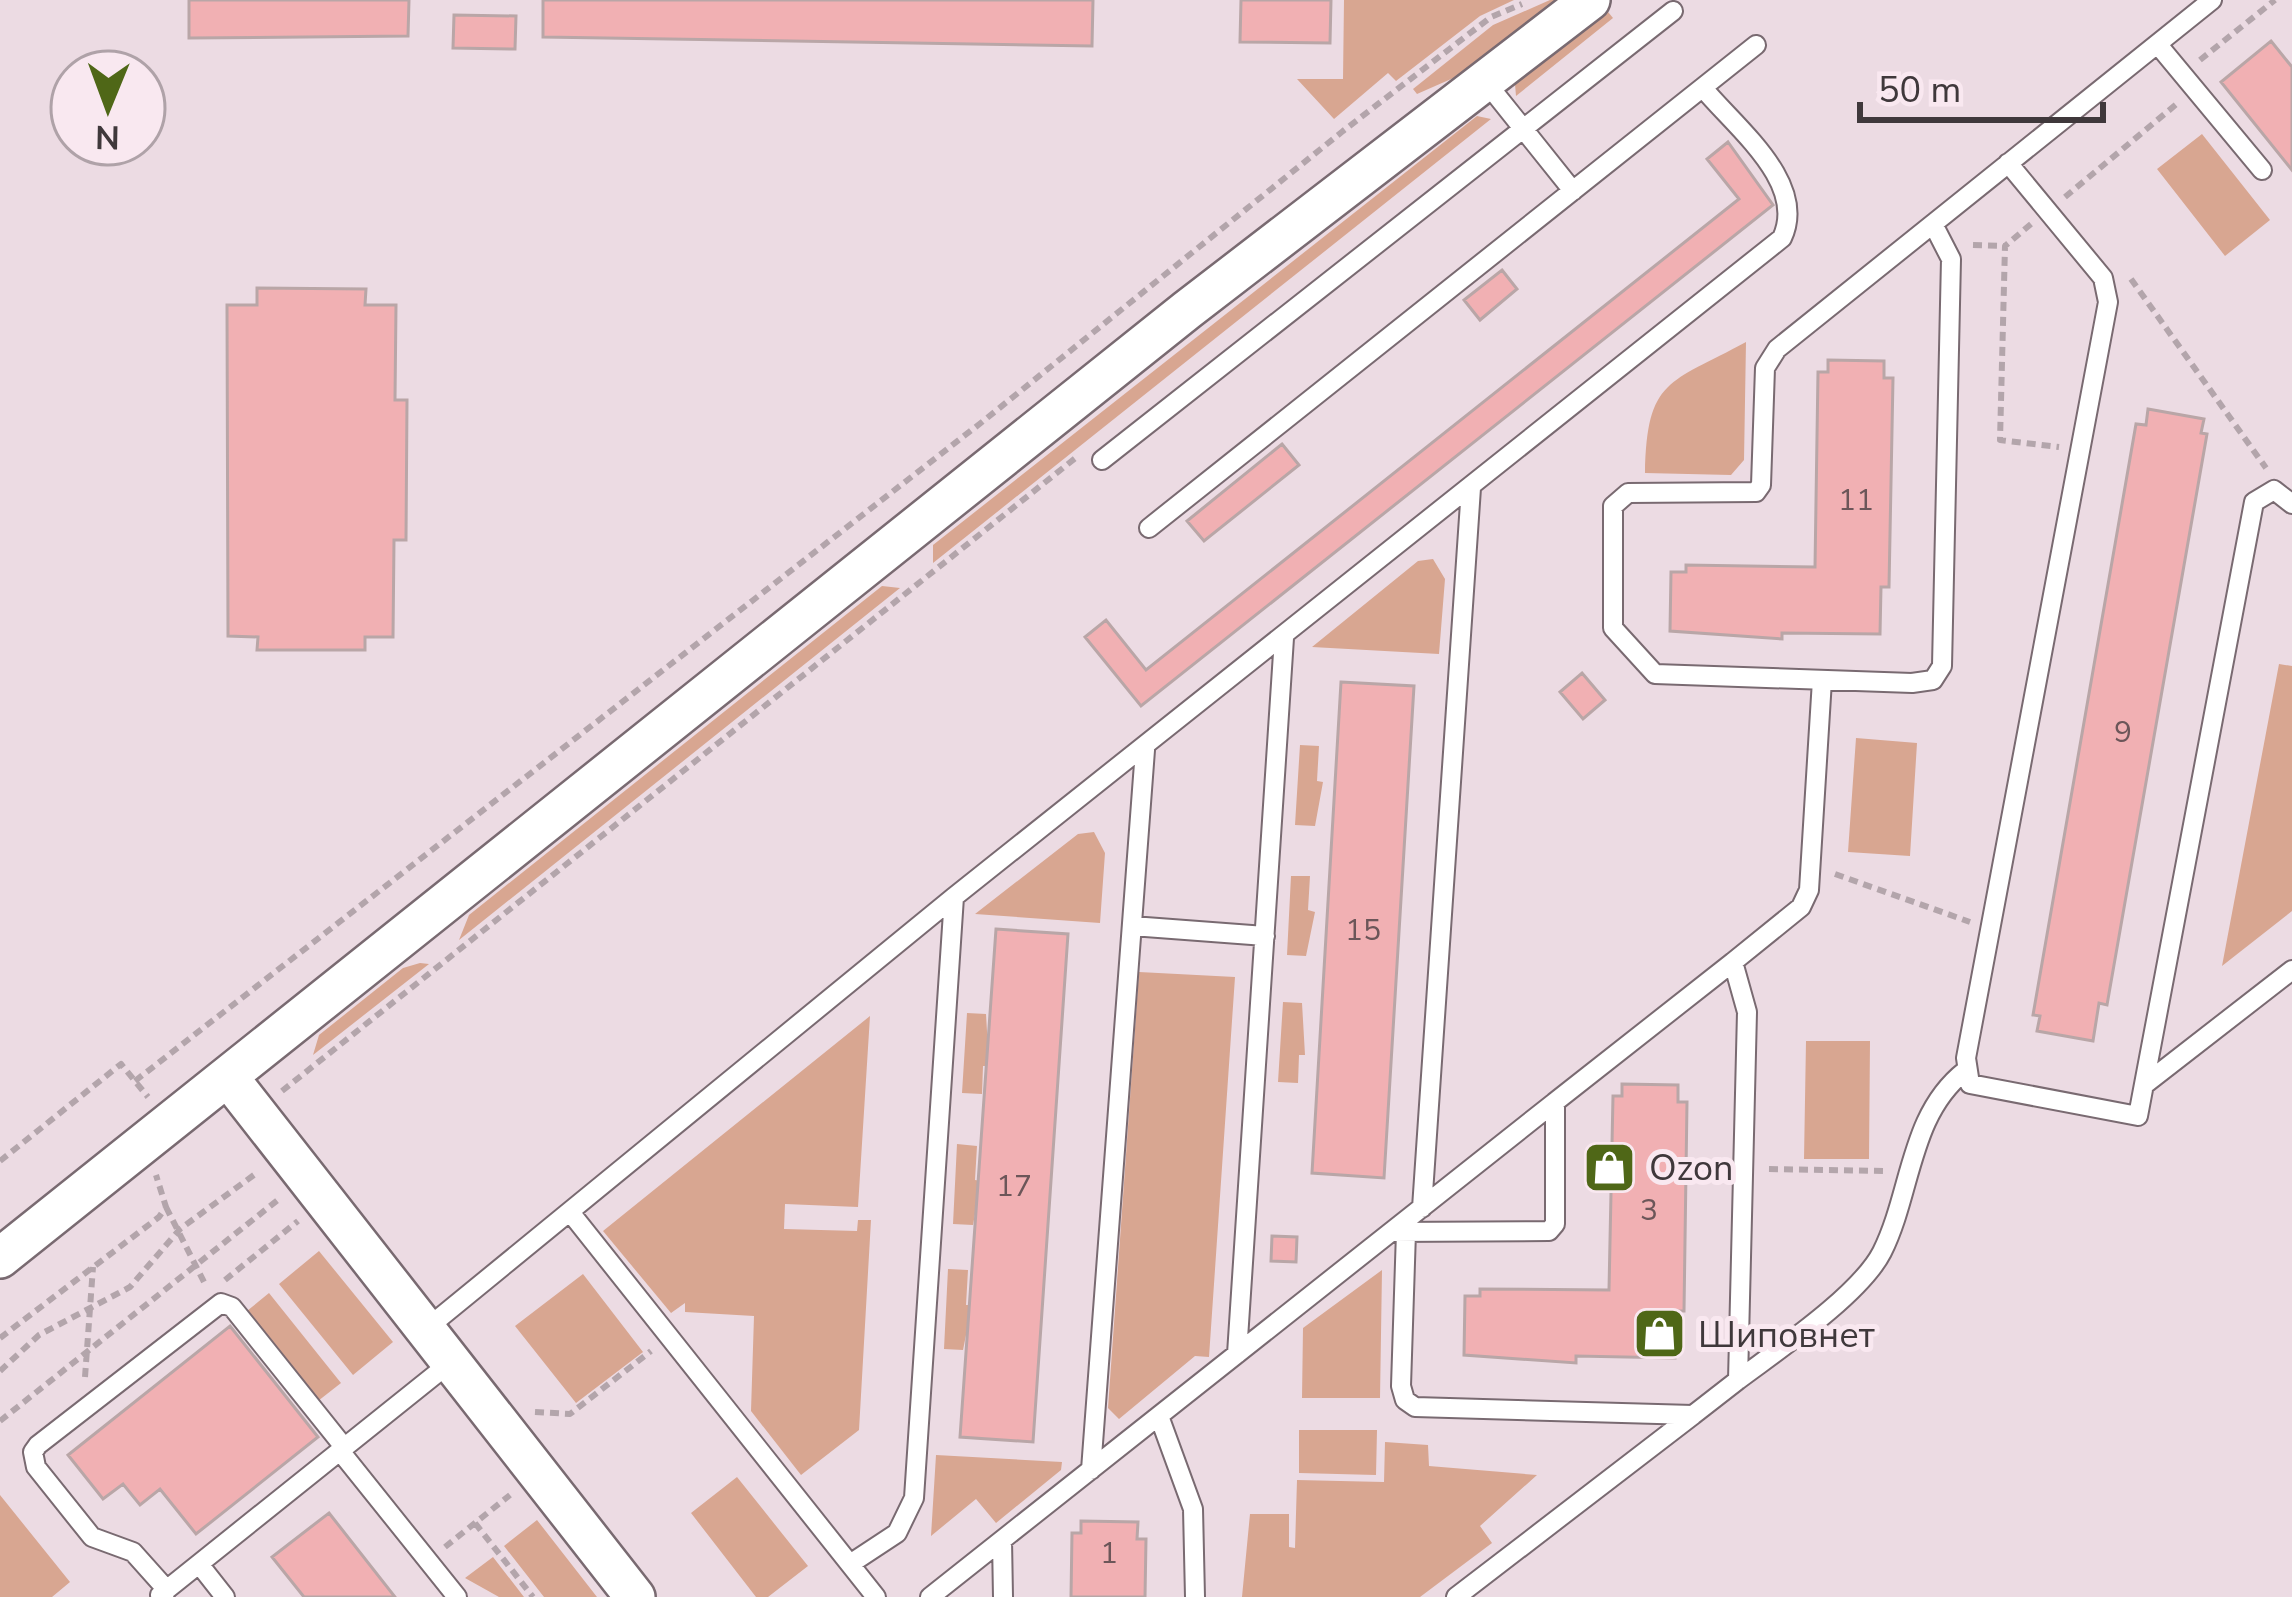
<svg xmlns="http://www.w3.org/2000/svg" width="2292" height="1597" viewBox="0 0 2292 1597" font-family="'Nunito Sans',sans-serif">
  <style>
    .green { fill: #d8a691 }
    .building { fill: #f1b0b3; stroke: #b9a6a7; stroke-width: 3 }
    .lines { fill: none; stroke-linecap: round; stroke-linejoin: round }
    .lane-casing { stroke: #796a71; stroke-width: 22 }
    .street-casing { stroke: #796a71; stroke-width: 44 }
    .path { stroke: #b3a5ab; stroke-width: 6; stroke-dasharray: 9 6; stroke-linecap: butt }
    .lane { stroke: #fff; stroke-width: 18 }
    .street { stroke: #fff; stroke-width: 39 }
    .labels { text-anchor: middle; stroke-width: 10; stroke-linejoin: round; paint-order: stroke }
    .number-label { font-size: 30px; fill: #6c5659 }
    .poi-label { font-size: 36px; fill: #3f383b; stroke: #f9e8f0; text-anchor: start }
  </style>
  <rect width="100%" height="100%" fill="#ecdbe3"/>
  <path class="green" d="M1344,0H1514L1480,16L1396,81L1388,73L1334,119L1297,79H1343Z
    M1550,0H1565L1467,72L1417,94L1413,89L1493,25Z
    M1604,7L1613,18L1516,96L1515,84Z
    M1477,116L1491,119L933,563V545Z
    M2202,134L2270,220L2225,256L2157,169Z
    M1746,342L1744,460L1731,475L1645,473C1647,378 1669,384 1746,342Z
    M1433,559L1445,579L1439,654L1312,647L1418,561Z
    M882,586L900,588L459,940L469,915Z
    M2279,664L2292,666V911L2222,966Z
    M1856,738L1917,743L1910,856L1848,852Z
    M1300,745L1319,746L1317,781L1323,782L1315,826L1295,825Z
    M1094,832L1105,853L1100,923L975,914L1078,834Z
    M1291,876H1310L1308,910L1315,912L1306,956L1287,955Z
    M420,963L429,964L313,1055L319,1035L403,968Z
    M1139,972L1235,977L1209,1357L1195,1356L1119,1419L1108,1408Z
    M1283,1002L1302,1003L1305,1055H1299L1298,1083L1278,1082Z
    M967,1013L986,1014L989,1066H983L982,1094L962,1093Z
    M870,1016L858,1207L785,1204L784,1229L857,1231L858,1220H871L859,1430L801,1475L751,1411L754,1316L685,1312V1303L671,1313L603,1231Z
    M1806,1041H1870L1869,1159H1804Z
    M957,1144L977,1146L975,1180L981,1181L973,1225L953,1224Z
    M319,1251L393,1342L353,1375L279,1284Z
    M948,1269L968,1270L966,1305H972L963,1350L944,1349Z
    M1382,1270L1380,1398H1302L1303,1328Z
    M583,1274L643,1352L576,1403L515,1326Z
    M269,1293L341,1383L318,1401L247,1311Z
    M1299,1430H1377L1376,1475L1299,1473Z
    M1385,1442L1428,1445L1429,1466L1537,1475L1480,1526L1492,1543L1420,1597H1242L1250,1514H1289V1547L1295,1548L1297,1480L1384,1482Z
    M936,1455L1062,1462L1061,1470L996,1523L976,1499L931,1536Z
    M737,1477L808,1566L768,1597H756L691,1513Z
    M0,1495L70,1582L52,1597H0Z
    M537,1520L597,1597H544L504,1546Z
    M493,1557L524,1597H499L465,1578Z"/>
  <path class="building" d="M189,0H409L408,36L189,38Z
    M543,0H1093L1092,46L543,37Z
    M1241,0H1331L1330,43L1240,42Z
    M454,15L516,16L515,49L453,48Z
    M2271,41L2292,67V170L2221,82Z
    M1728,142L1773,205L1141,706L1085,637L1106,620L1146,670L1739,199L1707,159Z
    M1502,270L1517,289L1480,320L1464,300Z
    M257,288L366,289L365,305H396L395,400H407L406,540H394L393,637H365V650H257L258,637L228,636L227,305H257Z
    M1828,360L1884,361V378H1893L1889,587H1881L1880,634L1782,633V639L1670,631L1671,572H1686V565L1815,567L1818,372H1828Z
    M2148,409L2204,419L2201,433L2207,434L2107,1005L2099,1003L2093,1041L2037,1031L2040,1016L2033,1015L2136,424L2146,425Z
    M1282,444L1299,465L1204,541L1187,521Z
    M1582,673L1605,700L1583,719L1560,692Z
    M1341,682L1414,686L1384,1178L1312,1173Z
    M996,929L1068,934L1033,1442L960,1437Z
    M1622,1084L1678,1085V1102H1687L1684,1311H1675V1358L1576,1356V1363L1464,1355L1465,1296H1480V1289L1609,1290L1613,1096H1622Z
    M1272,1236L1297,1237L1296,1262L1271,1261Z
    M230,1326L318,1437L196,1534L160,1489L140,1505L123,1484L103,1499L68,1455Z
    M329,1513L395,1597H304L272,1557Z
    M1081,1521L1138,1522L1137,1539H1146L1145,1597H1071L1072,1533H1081Z"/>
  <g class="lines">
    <defs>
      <path id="lane" d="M2159,46L2262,170
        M1485,81L1573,191
        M2008,163L2103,278L2108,302L1966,1058L1970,1084L2138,1116L2254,502L2274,490L2292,504
        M1933,224L1951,259L1942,666L1933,680L1912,683L1655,674L1613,628V506L1628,493L1756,492L1761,485L1765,368L1777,349L2212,0
        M1102,460L1673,11
        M1149,528L1756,45
        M1132,926L1265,936
        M1733,962L1801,907L1809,890L1822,680
        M2144,1085L2292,970
        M1422,1208L1471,488
        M570,1212L876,1597
        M1391,1232L1549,1231L1555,1224V1102L1733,962L1747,1012L1738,1380L1693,1415L1415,1407L1405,1400L1401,1386L1406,1232
        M426,1329L954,897L1782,238C1808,183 1736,128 1703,88
        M1237,1354L1284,638
        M1738,1380C1778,1350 1860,1295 1882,1252C1912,1192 1909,1115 1965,1071
        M1159,1416L1193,1509L1195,1597
        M340,1451L457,1597
        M1091,1470L1145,750
        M1002,1540L1003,1597
        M199,1564L225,1597
        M850,1564L897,1533L914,1498L954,897
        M167,1590L133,1552L92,1537L36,1467L33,1452L38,1445L221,1303L232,1307L344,1447
        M160,1595L451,1362
        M930,1597L1555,1102
        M1456,1597L1693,1415"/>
      <path id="street" d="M228,1077L635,1597
        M0,1258L1187,310L1590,0"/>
    </defs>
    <use href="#lane" class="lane-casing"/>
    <use href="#street" class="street-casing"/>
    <path class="path" d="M2200,60L2275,0
      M2065,197L2179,102
      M2031,224L2005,246L2000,440L2059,447
      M1973,245L2005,246
      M2131,279L2266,468
      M1835,874L1970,922
      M135,1081L982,422L1343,131L1491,17L1522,4
      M282,1091L1078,456
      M0,1161L121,1064L148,1097
      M1769,1169L1888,1171
      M166,1207L205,1284
      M225,1280L298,1221
      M0,1338L159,1217L166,1207L156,1175
      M0,1371L39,1335L130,1287L180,1229L258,1172
      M85,1377L93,1267
      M535,1412L570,1414L651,1351
      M0,1421L279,1199
      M475,1523L533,1597
      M445,1547L510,1495"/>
    <use href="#lane" class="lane"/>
    <use href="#street" class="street"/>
  </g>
  <defs>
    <symbol id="shop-square" viewBox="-11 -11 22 22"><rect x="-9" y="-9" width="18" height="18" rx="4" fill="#4f6717" stroke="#f9e8f0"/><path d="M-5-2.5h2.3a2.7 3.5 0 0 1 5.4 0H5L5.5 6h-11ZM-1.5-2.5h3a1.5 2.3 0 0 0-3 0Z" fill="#fff"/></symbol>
  </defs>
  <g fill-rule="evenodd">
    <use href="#shop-square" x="1580" y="1138" width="59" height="59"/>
    <use href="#shop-square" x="1630" y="1304" width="59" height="59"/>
  </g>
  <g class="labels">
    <g class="number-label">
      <text x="1856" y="510">11</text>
      <text x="2123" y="742">9</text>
      <text x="1363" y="940">15</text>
      <text x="1014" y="1196">17</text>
      <text x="1649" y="1220">3</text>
      <text x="1109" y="1563">1</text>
    </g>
    <g class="poi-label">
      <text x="1649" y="1180">Ozon</text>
      <text x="1698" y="1347">Шиповнет</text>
    </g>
  </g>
  <g transform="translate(108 108) rotate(181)"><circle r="57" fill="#f9e8f0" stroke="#afa2a8" stroke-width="3"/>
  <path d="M0-9L21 45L0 30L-21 45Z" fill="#4f6717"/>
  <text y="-18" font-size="33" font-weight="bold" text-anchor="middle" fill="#3f383b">N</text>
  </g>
  <path d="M1860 102v18h243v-18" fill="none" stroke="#3f383b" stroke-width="6"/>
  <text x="1878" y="102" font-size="36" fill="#3f383b" stroke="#f9e8f0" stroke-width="9" paint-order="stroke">50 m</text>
</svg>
